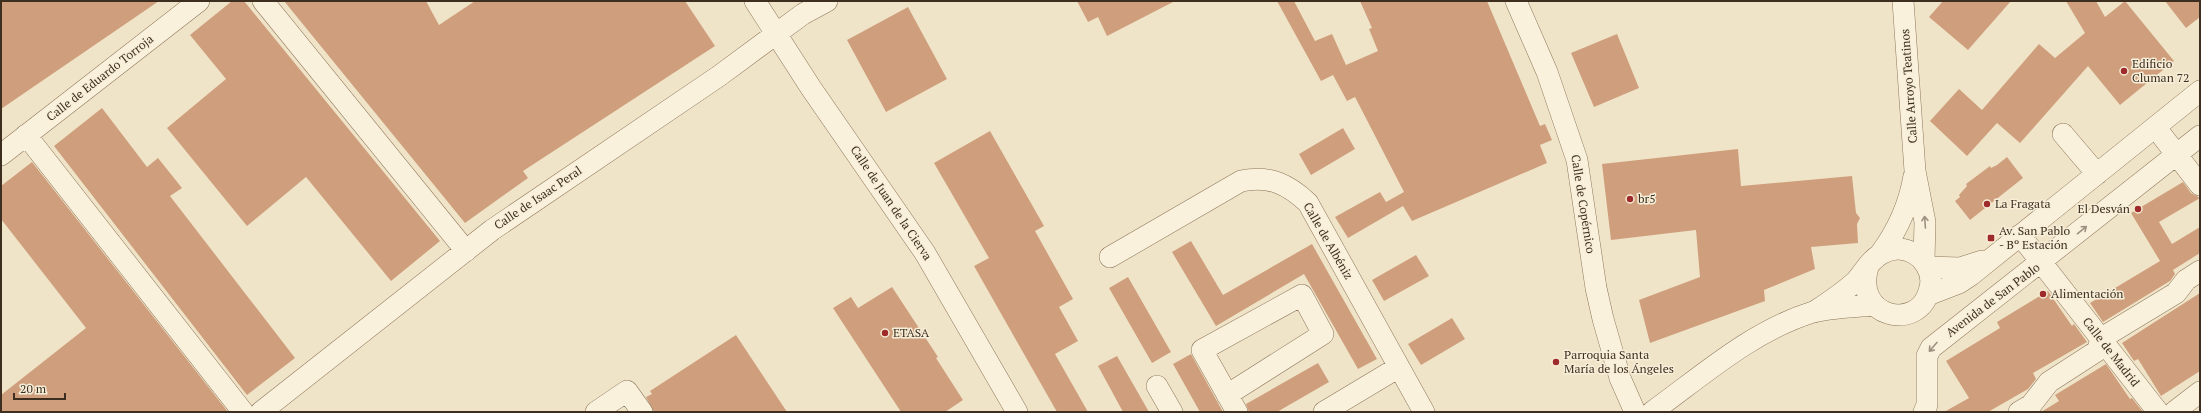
<svg xmlns="http://www.w3.org/2000/svg" width="2201" height="413" viewBox="0 0 2201 413" font-family="'PT Serif',serif">
  <style>
    .building { fill: #cf9f7d }
    .lines { fill: none; stroke-linecap: round; stroke-linejoin: round }
    .minor-casing { stroke: #8d765c; stroke-width: 22 }
    .minor { stroke: #faf1dc; stroke-width: 21 }
    .oneway { stroke: #9c907e }
    .poi-dot { fill: #9e2a2b; stroke: #f7eed8; stroke-width: 1.5 }
    .labels { text-anchor: middle; stroke-width: 3; stroke-linejoin: round; paint-order: stroke }
    .poi-label { font-size: 12px; fill: #3d2e20; stroke: #f7eed8; text-anchor: start }
    .street-label { font-size: 12px; fill: #3d2e20; stroke: #f7eed8 }
  </style>
  <rect width="100%" height="100%" fill="#f0e4c8"/>
  <path class="building" d="M1,1H159L1,109Z
    M232,1H244L440,241L391,281L306,177L247,226L167,128L226,79L190,35Z
    M284,1H426L439,25L475,1H685L715,46L523,171L528,178L465,223Z
    M1077,1H1175L1107,36L1098,17L1088,22Z
    M1277,1H1294L1315,41L1332,34L1346,65L1378,51L1369,29L1372,28L1360,1H1487L1540,126L1545,124L1552,140L1540,145L1547,163L1412,221L1403,206L1348,238L1335,217L1380,192L1386,202L1404,192L1355,97L1347,101L1333,75L1321,81Z
    M1943,1H2011L1968,50L1929,17Z
    M2066,1H2096L2105,17L2125,1L2174,61L2120,105L2088,66L2020,143L1997,123L1967,156L1930,121L1959,89L1982,110L2039,44L2055,58L2085,33Z
    M2165,1H2200V17L2186,28Z
    M908,7L947,79L886,112L847,40Z
    M1617,34L1639,88L1594,107L1571,53Z
    M102,108L147,167L158,158L182,188L170,196L295,358L247,395L54,146Z
    M1343,128L1355,149L1311,175L1299,154Z
    M990,131L1044,226L1035,231L1073,299L1059,307L1078,341L1055,354L1088,412H1057L974,266L989,258L934,163Z
    M1738,149L1741,186L1852,176L1856,213L1860,218L1857,224L1858,243L1811,247L1815,269L1764,290L1765,301L1650,343L1639,300L1700,277L1696,230L1611,240L1602,164Z
    M2007,157L2023,178L1970,220L1955,201L1960,197L1959,195L1967,186L1966,184L1990,166L1991,168L1997,165Z
    M32,162L228,412H1V395L86,328L1,219V186Z
    M2183,182L2191,193L2200,198L2159,222L2172,244L2200,227V253L2173,270L2175,274L2170,281L2103,322L2090,303L2160,261L2131,213Z
    M1191,241L1223,295L1312,244L1377,359L1358,369L1304,274L1216,326L1172,252Z
    M1416,255L1429,276L1384,301L1372,280Z
    M1128,277L1171,352L1152,363L1109,288Z
    M892,287L938,357L936,358L963,400L945,412H901L833,308L851,297L858,308Z
    M2048,291L2072,326L2074,324L2087,342L2033,373L2036,379L2028,389L1988,412H1944L1969,398L1946,361L2000,328L1997,322Z
    M2200,293V371L2161,396L2138,359L2134,361L2122,343Z
    M1452,318L1465,339L1421,365L1408,344Z
    M736,335L787,412H654L646,397L652,394L650,391Z
    M1191,354L1192,356L1223,412H1200L1173,364Z
    M1117,356L1149,412H1123L1110,388L1098,366Z
    M1318,363L1329,382L1277,412H1249L1246,404Z
    M2106,364L2130,399L2132,398L2143,412H2041L2059,401L2055,395Z"/>
  <g class="lines">
    <defs>
      <path id="minor" d="M263,1L466,251
        M755,1L811,88L925,253L1017,412
        M1516,1L1547,72L1577,160L1596,288L1603,319L1620,378L1635,412
        M1903,1L1915,171L1925,222L1924,261
        M2156,128L2200,185
        M2063,134L2097,174
        M26,135L243,412
        M1,155L199,1
        M2020,235L2158,412
        M1880,254C1898,230 1909,205 1914,176
        M1110,257L1241,181C1269,175 1288,184 1308,203L1424,412
        M1927,267L1960,268L1982,261
        M1928,295L1959,283L1971,275L2200,91
        M1814,312C1829,302 1843,293 1856,281C1864,272 1870,260 1881,254C1886,251 1892,249 1898,249C1909,249 1920,255 1926,265C1931,273 1932,283 1929,291C1918,332 1853,318 1868,267
        M1157,386L1172,412
        M1227,395L1323,334L1302,295L1202,350L1237,412
        M261,412L492,230L719,76L803,14L827,1
        M596,412L627,391L642,412
        M1324,412L1399,367
        M1652,412C1703,375 1752,331 1813,312C1832,307 1854,307 1874,305
        M1924,412L1927,405V356L1931,348L2200,136
        M2019,412L2031,405L2049,382L2097,351L2101,340L2110,333L2176,293L2186,280L2200,271
        M2174,412L2200,392"/>
    </defs>
    <use href="#minor" class="minor-casing"/>
    <use href="#minor" class="minor"/>
  </g>
  <defs><path id="oneway-shaft" d="M-6 0H5M1.5-3L5.5 0L1.5 3" fill="none" stroke-width="1.6" stroke-linecap="round" stroke-linejoin="round"/></defs>
  <g class="oneway">
    <use href="#oneway-shaft" transform="translate(1925 222) rotate(-94)"/>
    <use href="#oneway-shaft" transform="translate(2082 230) rotate(-39)"/>
    <use href="#oneway-shaft" transform="translate(1933 347) rotate(131)"/>
  </g>
  <g class="poi-dot">
    <circle cx="2124" cy="71" r="4"/>
    <circle cx="1630" cy="199" r="4"/>
    <circle cx="1987" cy="204" r="4"/>
    <circle cx="2138" cy="209" r="4"/>
    <rect x="1987" y="234" width="8" height="8" rx="2"/>
    <circle cx="2043" cy="294" r="4"/>
    <circle cx="885" cy="333" r="4"/>
    <circle cx="1556" cy="362" r="4"/>
  </g>
  <g class="labels">
    <g class="poi-label">
      <text x="2132" y="68">Edificio<tspan x="2132" dy="14">Cluman 72</tspan></text>
      <text x="1638" y="203">br5</text>
      <text x="1995" y="208">La Fragata</text>
      <text x="2130" y="213" text-anchor="end">El Desván</text>
      <text x="1999" y="235">Av. San Pablo<tspan x="1999" dy="14">- Bº Estación</tspan></text>
      <text x="2051" y="298">Alimentación</text>
      <text x="893" y="337">ETASA</text>
      <text x="1564" y="359">Parroquia Santa<tspan x="1564" dy="14">María de los Ángeles</tspan></text>
    </g>
    <g class="street-label">
      <text transform="translate(100 78) rotate(-38)" y="4">Calle de Eduardo Torroja</text>
      <text transform="translate(1909 86) rotate(-94)" y="4">Calle Arroyo Teatinos</text>
      <text transform="translate(538 198) rotate(-34)" y="4">Calle de Isaac Peral</text>
      <text transform="translate(891 203) rotate(56)" y="4">Calle de Juan de la Cierva</text>
      <text transform="translate(1583 204) rotate(81)" y="4">Calle de Copérnico</text>
      <text transform="translate(1328 241) rotate(60)" y="4">Calle de Albéniz</text>
      <text transform="translate(1993 300) rotate(-37)" y="4">Avenida de San Pablo</text>
      <text transform="translate(2111 352) rotate(52)" y="4">Calle de Madrid</text>
    </g>
  </g>
  <rect width="2201" height="413" fill="none" stroke="#3d2e20" stroke-width="4"/>
  <path d="M14 393v6h51v-6" fill="none" stroke="#3d2e20" stroke-width="2"/>
  <text x="20" y="393" font-size="12" fill="#3d2e20" stroke="#f7eed8" stroke-width="3" paint-order="stroke">20 m</text>
</svg>
